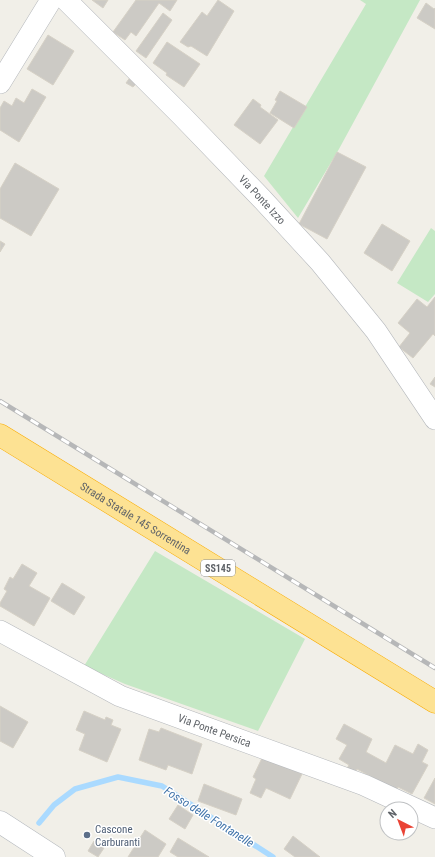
<svg xmlns="http://www.w3.org/2000/svg" width="435" height="857" viewBox="0 0 435 857" font-family="'Roboto Condensed',sans-serif">
  <style>
    .green { fill: #c5e8c5 }
    .lines { fill: none; stroke-linecap: round; stroke-linejoin: round }
    .stream { stroke: #aadaff; stroke-width: 5.5 }
    .building { fill: #cccac5; stroke: #d6d1c6 }
    .street-casing { stroke: #b5b8bc; stroke-width: 22 }
    .secondary-casing { stroke: #b6babf; stroke-width: 23 }
    .highway-casing { stroke: #f9ab00; stroke-width: 23 }
    .street { stroke: #fff; stroke-width: 21 }
    .secondary { stroke: #fff; stroke-width: 22 }
    .highway { stroke: #fde293; stroke-width: 22 }
    .rail-casing { stroke: #b6b7b8; stroke-width: 4.5 }
    .rail { stroke: #fff; stroke-width: 3; stroke-dasharray: 9; stroke-linecap: butt }
    .service-dot { fill: #5c6f8a; stroke: #fff; stroke-width: 1.5 }
    .labels { text-anchor: middle; stroke-width: 3; stroke-linejoin: round; paint-order: stroke }
    .shield { fill: #fff; stroke: #8f9295; stroke-width: 1 }
    .shield-label { font-size: 10px; font-weight: bold; fill: #5f6368 }
    .street-label { font-size: 11px; fill: #5f6368; stroke: #fff }
    .service-label { font-size: 11px; fill: #4e5e75; stroke: #fff; text-anchor: start }
    .water-label { font-size: 12px; font-style: italic; fill: #4174aa; stroke: #fff }
  </style>
  <rect width="100%" height="100%" fill="#f1efe8"/>
  <path class="green" d="M360,0H420L339,149L298,218L264,176L366,4Z
    M431,228L435,231V294L428,302L397,283Z
    M155,551L305,639L258,731L125,684L84,666Z"/>
  <g class="lines">
    <path class="stream" d="M39,823L54,805L75,789L118,777L162,786L273,857"/>
  </g>
  <path class="building" d="M92,0H108L103,8Z
    M136,0H177L170,11L159,3L136,36L131,32L125,40L113,32Z
    M218,0L234,11L207,56L191,46L188,47L180,42L202,12L207,16Z
    M426,3L434,9L435,8V29L417,18Z
    M163,13L172,20L146,58L136,51Z
    M48,35L74,51L53,85L27,69Z
    M167,42L200,64L184,87L166,75L167,73L153,63Z
    M131,76L138,82L133,87L126,83Z
    M32,89L46,97L19,142L0,130V108L4,101L12,106L16,98L24,103Z
    M280,91L307,107L294,128L270,113L277,101L275,100Z
    M253,99L261,105L260,107L278,120L260,144L234,125Z
    M337,152L366,167L327,239L299,224Z
    M15,163L59,189L31,236L0,218V189Z
    M382,224L410,241L392,271L364,253Z
    M0,241L5,244L0,252Z
    M435,297V336L433,334L413,358L399,347L410,333L398,323L417,299L427,307Z
    M435,377V387L430,384Z
    M22,564L37,573L29,586L50,598L34,626L0,606V603L7,591L4,589L10,577L13,579Z
    M62,583L85,597L74,615L51,601Z
    M0,706L28,722L13,748L0,741Z
    M84,711L105,720L106,717L113,720L111,725L121,729L107,762L79,750L85,734L76,730Z
    M344,724L372,739L366,752L386,763L395,745L413,754L418,744L428,750L422,762L428,765L412,794L398,787L396,790L357,769L353,776L345,772L349,765L339,759L347,745L336,739Z
    M161,728L202,744L192,774L168,765L166,770L139,760L149,729L159,732Z
    M263,756L302,774L290,799L266,788L261,798L250,793L256,779L253,777Z
    M435,778V804L424,798Z
    M204,784L242,799L236,815L198,801Z
    M178,805L193,815L185,829L169,819Z
    M145,830L166,844L158,857H128Z
    M293,836L320,857H295L284,849Z
    M178,838L209,857H178L170,852Z
    M94,841L104,848L98,857L88,851Z"/>
  <g class="lines">
    <defs>
      <g id="street">
        <path id="s1" d="M66,0L182,116L262,199L320,262L376,331L435,419"/>
        <path d="M0,83L51,0"/>
        <path id="s2" d="M0,631L120,696L364,785L435,818"/>
      </g>
      <path id="secondary" d="M0,822L54,857"/>
      <g id="highway">
        <path id="s3" d="M0,435L435,702"/>
      </g>
    </defs>
    <use href="#street" class="street-casing"/>
    <use href="#secondary" class="secondary-casing"/>
    <use href="#highway" class="highway-casing"/>
    <use href="#street" class="street"/>
    <use href="#secondary" class="secondary"/>
    <use href="#highway" class="highway"/>
    <defs>
      <path id="rail" d="M0,401L435,668"/>
    </defs>
    <use href="#rail" class="rail-casing"/>
    <use href="#rail" class="rail"/>
  </g>
  <circle class="service-dot" cx="87" cy="835" r="4"/>
  <g class="labels">
    <rect class="shield" x="201" y="560" width="34" height="16" rx="3"/>
    <g class="shield-label">
      <text x="218" y="572">SS145</text>
    </g>
    <g class="street-label">
      <text dy="4" stroke="none"><textPath href="#s1" startOffset="280">Via Ponte Izzo</textPath></text>
      <text dy="4" stroke="none"><textPath href="#s3" startOffset="159">Strada Statale 145 Sorrentina</textPath></text>
      <text dy="4" stroke="none"><textPath href="#s2" startOffset="237">Via Ponte Persica</textPath></text>
    </g>
    <g class="service-label">
      <text x="95" y="833">Cascone<tspan x="95" dy="13">Carburanti</tspan></text>
    </g>
    <g class="water-label">
      <text transform="translate(209 817) rotate(32)" y="4">Fosso delle Fontanelle</text>
    </g>
  </g>
  <g transform="translate(399 821) rotate(318)"><circle r="19" fill="#ffffff" stroke="#bfc1c3"/>
  <path d="M0-3L7 15L0 10L-7 15Z" fill="#ea4335"/>
  <text y="-6" font-size="11" font-weight="bold" text-anchor="middle" fill="#5f6368">N</text>
  </g>
</svg>
